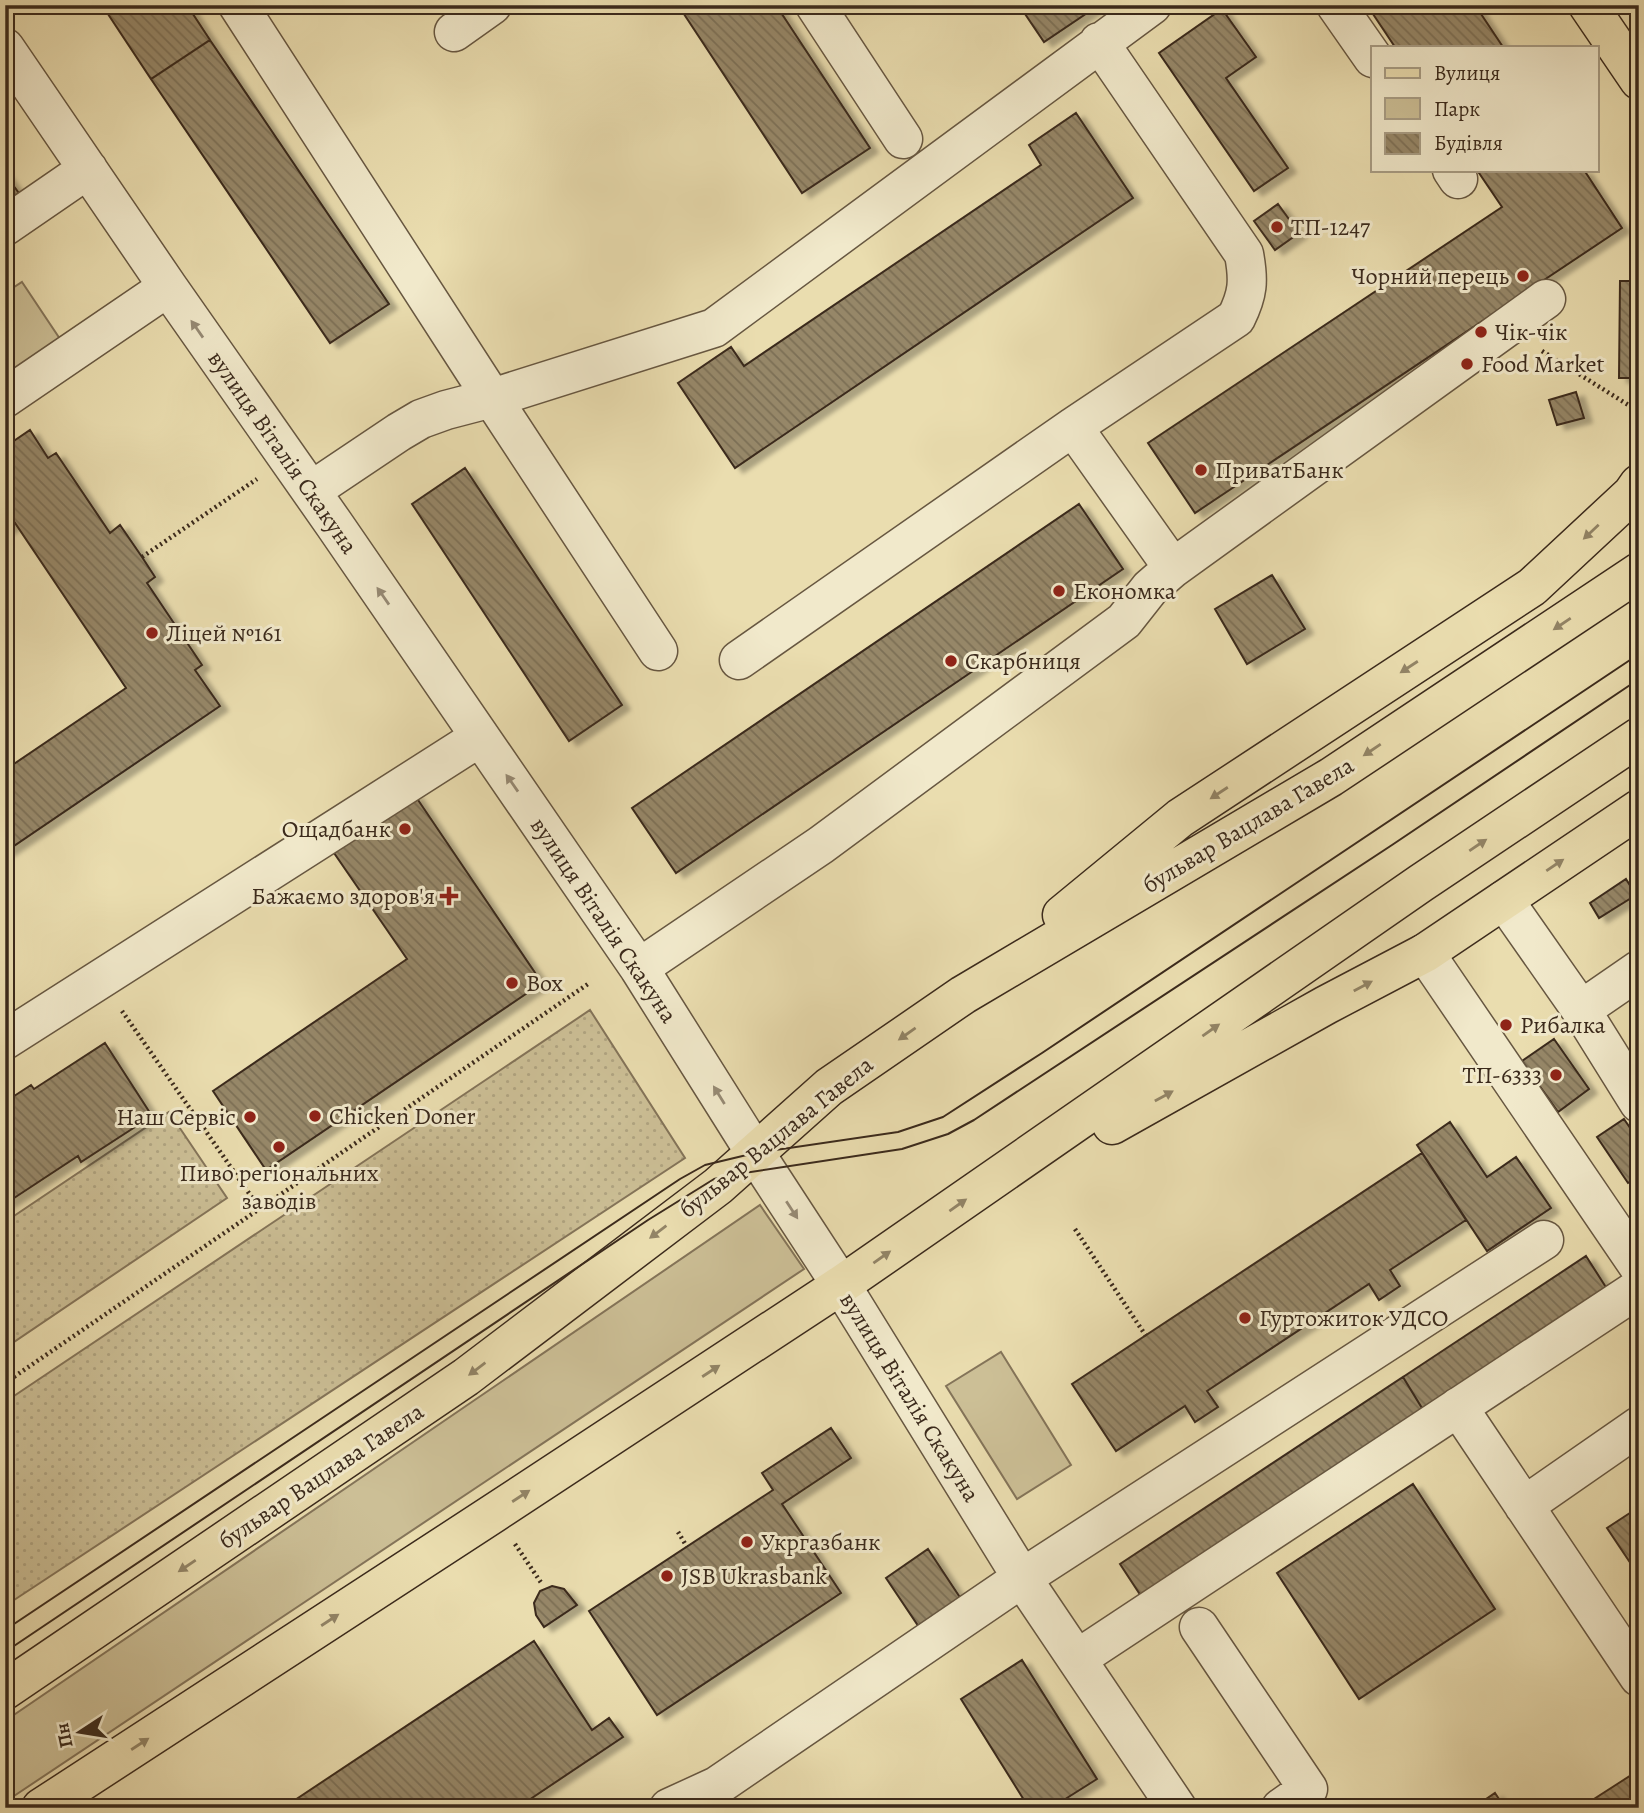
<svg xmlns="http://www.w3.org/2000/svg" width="1644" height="1813" viewBox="0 0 1644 1813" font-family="Alegreya,serif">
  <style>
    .grass { fill: url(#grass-dots); stroke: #847459; stroke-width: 2 }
    .green { fill: #ccbf96; stroke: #847459; stroke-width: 2 }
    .building { fill: url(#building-back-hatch); stroke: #3b2a1c; stroke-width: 2; filter: url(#shadow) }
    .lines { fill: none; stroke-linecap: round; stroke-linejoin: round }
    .minor-casing { stroke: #675741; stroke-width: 41 }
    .major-casing { stroke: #3b2a1c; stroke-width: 41 }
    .path { stroke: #3b2a1c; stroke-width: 4.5; stroke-dasharray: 2 3.5; stroke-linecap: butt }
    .minor { stroke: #f1e9cb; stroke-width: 38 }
    .major { stroke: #eaddaf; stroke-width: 38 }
    .tram { stroke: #3b2a1c; stroke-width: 2 }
    .oneway { fill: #968a74 }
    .oneway2 { fill: #928466 }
    .poi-dot { fill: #8f2418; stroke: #f1e9cb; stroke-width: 2.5 }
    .labels { text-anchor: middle; stroke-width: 6; stroke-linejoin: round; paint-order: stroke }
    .poi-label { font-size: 24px; fill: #3b2a1c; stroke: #f1e9cb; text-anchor: start }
    .street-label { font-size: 24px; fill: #3b2a1c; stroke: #f1e9cb }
  </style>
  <defs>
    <pattern id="grass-dots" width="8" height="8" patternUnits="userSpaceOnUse" patternTransform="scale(1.75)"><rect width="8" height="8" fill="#ccbf96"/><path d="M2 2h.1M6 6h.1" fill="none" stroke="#b0a481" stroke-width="1.8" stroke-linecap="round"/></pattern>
    <pattern id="building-back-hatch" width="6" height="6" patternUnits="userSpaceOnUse" patternTransform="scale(1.75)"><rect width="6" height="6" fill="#968768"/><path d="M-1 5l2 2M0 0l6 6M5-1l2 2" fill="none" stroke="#7c6f55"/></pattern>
    <filter id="shadow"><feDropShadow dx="8" dy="4.5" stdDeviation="2" flood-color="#0004"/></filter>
  </defs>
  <rect width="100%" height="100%" fill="#eaddaf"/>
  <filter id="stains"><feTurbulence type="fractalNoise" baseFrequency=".00286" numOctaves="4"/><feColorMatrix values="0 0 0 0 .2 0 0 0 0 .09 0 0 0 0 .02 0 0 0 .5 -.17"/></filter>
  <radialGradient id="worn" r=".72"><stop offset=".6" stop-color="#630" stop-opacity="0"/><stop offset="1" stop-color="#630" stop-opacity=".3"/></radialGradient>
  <path class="grass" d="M590,1010L685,1158L5,1606V1402Z
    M169,1112L227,1198L5,1348V1222Z"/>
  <path class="green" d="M22,282L62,342L5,380V293Z
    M760,1205L804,1269L5,1802V1721Z
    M1001,1352L1071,1465L1017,1499L946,1386Z"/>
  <path class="building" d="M102,5H187L210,40L151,79Z
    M678,5H776L870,148L802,193Z
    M1019,5H1099L1044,42Z
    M1367,5H1475L1503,47H1395Z
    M1222,9L1256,57L1226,78L1288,168L1254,191L1159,53Z
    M210,40L389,304L330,343L151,79Z
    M1076,113L1133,198L735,468L678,383L731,347L744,366L1041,165L1029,145Z
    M1477,170H1584L1622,228L1195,513L1148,443L1502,207Z
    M5,174L21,196L5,207Z
    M1278,204L1299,233L1275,250L1254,221Z
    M1620,281H1639V378H1619Z
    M1576,392L1584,418L1557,425L1549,400Z
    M30,430L48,458L56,453L110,533L120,525L142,557L155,577L147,583L202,665L195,670L220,706L5,852V770L126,688L15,523L5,530V447Z
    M465,468L622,705L569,741L412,504Z
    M1079,504L1123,569L676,873L632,808Z
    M1272,575L1305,629L1247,664L1215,609Z
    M414,794L542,983L266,1170L213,1091L407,959L332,850Z
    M1626,879L1636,895L1599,918L1590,903Z
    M1554,1039L1589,1089L1558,1112L1522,1061Z
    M105,1043L152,1116L81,1162L78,1156L5,1204V1102L31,1085L34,1089Z
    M1639,1045V1088L1619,1058Z
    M1624,1119L1639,1141V1176L1628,1183L1597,1137Z
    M1450,1122L1487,1177L1516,1157L1551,1208L1487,1251L1417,1145Z
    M1422,1153L1466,1220L1390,1270L1400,1286L1379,1300L1369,1284L1207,1391L1218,1407L1195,1422L1185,1406L1116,1451L1072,1384Z
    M1586,1256L1609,1292L1425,1413L1403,1377Z
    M1403,1377L1425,1413L1143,1599L1120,1564Z
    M831,1428L851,1458L782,1504L841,1593L657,1715L589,1611L773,1490L762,1473Z
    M1413,1484L1495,1609L1359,1699L1277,1573Z
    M1639,1507V1576L1607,1528Z
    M928,1549L965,1605L923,1633L886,1578Z
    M552,1586L564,1589L577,1605L544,1627L536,1615L534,1603L540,1591Z
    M534,1641L592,1730L609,1718L623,1737L517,1808H283Z
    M1022,1660L1097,1779L1051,1808H1029L961,1699Z
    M1639,1770V1808H1580Z
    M1495,1793L1505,1808H1473Z"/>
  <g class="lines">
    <defs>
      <path id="minor" d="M238,5L492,398L658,651
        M815,5L903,139
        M1336,5L1373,58
        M454,32L492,5
        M5,48L168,287L334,524L639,968L766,1170L841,1285L1022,1578L1177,1808
        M1452,170L1458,179
        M5,226L88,169
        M5,398L168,287
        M1073,427L1173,568
        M311,491L399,432L421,419L446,410L492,398L714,328L1152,5
        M739,660L1073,427L1236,318C1248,294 1249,281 1244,254L1099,42
        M1504,900L1581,1010L1639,1103
        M1425,953L1639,1267
        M639,968L821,845L1124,621L1150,588L1173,568L1546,299
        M1581,1010L1639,970
        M5,1040L480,737
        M1458,1407L1639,1677
        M1524,1506L1639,1426
        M1199,1627L1308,1789L1281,1808
        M1077,1659L1639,1288
        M669,1808L717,1786L1022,1578L1544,1240"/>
      <path id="major" d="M1588,5L1639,80
        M1062,915L1180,818L1532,587L1632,494L1639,484
        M1112,1125L1326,1005L1425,953L1639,809
        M5,1690L466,1377L718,1186L829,1087L963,995L1331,777L1639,572
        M41,1808L494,1513L841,1285L1421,883L1639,737"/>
    </defs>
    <use href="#minor" class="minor-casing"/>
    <use href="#major" class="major-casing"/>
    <path class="path" d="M1542,351L1630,406
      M142,557L257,479
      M122,1011L260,1209
      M1075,1229L1146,1336
      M5,1383L588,984
      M678,1532L687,1547
      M515,1544L542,1584"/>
    <use href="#minor" class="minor"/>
    <use href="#major" class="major"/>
    <path class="tram" d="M5,1630L680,1179L705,1165L755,1153L898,1132L943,1117L1042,1053L1639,654
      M5,1652L648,1220L714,1179L731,1175L902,1149L948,1134L974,1120L1392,845L1639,679"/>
  </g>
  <defs><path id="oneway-solid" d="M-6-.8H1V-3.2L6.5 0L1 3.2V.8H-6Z" transform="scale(1.75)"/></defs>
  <g class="oneway">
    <use href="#oneway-solid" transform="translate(197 329) rotate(-125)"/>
    <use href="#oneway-solid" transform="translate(383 596) rotate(-125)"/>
    <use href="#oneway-solid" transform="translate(512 783) rotate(-125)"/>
    <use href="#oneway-solid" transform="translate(719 1095) rotate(-122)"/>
    <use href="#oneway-solid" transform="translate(792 1210) rotate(57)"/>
  </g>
  <g class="oneway2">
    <use href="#oneway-solid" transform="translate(1591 532) rotate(137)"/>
    <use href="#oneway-solid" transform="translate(1562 624) rotate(146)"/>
    <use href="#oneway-solid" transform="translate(1409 667) rotate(147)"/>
    <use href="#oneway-solid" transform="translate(1372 750) rotate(146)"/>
    <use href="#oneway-solid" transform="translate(1219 793) rotate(147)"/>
    <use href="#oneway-solid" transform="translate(1478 845) rotate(-34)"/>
    <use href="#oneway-solid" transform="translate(1555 865) rotate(-34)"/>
    <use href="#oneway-solid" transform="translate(1363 986) rotate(-28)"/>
    <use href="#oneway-solid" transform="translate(1211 1030) rotate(-35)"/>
    <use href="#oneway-solid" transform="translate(907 1034) rotate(145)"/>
    <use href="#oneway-solid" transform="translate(1164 1096) rotate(-29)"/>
    <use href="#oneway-solid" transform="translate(958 1205) rotate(-35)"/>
    <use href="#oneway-solid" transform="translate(658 1232) rotate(143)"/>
    <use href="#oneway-solid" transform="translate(882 1257) rotate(-35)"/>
    <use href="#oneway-solid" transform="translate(477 1369) rotate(143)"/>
    <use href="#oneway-solid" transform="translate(711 1371) rotate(-33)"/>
    <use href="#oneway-solid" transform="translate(521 1496) rotate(-33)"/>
    <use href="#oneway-solid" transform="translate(187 1566) rotate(146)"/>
    <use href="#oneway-solid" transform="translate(330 1620) rotate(-33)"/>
    <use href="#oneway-solid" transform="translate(140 1744) rotate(-33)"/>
  </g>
  <g class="poi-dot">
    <circle cx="1277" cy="227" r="7"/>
    <circle cx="1523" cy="276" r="7"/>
    <circle cx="1481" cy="332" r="7"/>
    <circle cx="1467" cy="364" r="7"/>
    <circle cx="1201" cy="470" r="7"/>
    <circle cx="1059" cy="591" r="7"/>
    <circle cx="152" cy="633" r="7"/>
    <circle cx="951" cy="661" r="7"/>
    <circle cx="405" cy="829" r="7"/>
    <path d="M445.5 885.5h7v7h7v7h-7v7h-7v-7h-7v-7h7z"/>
    <circle cx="512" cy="983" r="7"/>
    <circle cx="1506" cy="1025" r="7"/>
    <circle cx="1556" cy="1075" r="7"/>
    <circle cx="315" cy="1116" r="7"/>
    <circle cx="250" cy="1117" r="7"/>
    <circle cx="279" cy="1147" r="7"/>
    <circle cx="1245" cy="1318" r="7"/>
    <circle cx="747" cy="1542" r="7"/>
    <circle cx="667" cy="1576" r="7"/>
  </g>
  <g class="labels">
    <g class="poi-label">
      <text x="1291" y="235">ТП-1247</text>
      <text x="1509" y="284" text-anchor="end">Чорний перець</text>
      <text x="1495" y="340">Чік-чік</text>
      <text x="1481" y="372">Food Market</text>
      <text x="1215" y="478">ПриватБанк</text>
      <text x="1073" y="599">Економка</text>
      <text x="166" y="641">Ліцей №161</text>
      <text x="965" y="669">Скарбниця</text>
      <text x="391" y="837" text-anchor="end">Ощадбанк</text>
      <text x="435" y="904" text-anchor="end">Бажаємо здоров'я</text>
      <text x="526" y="991">Box</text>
      <text x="1520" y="1033">Рибалка</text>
      <text x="1542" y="1083" text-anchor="end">ТП-6333</text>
      <text x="329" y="1124">Chicken Doner</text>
      <text x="236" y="1125" text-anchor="end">Наш Сервіс</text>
      <text x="279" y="1181" text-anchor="middle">Пиво регіональних<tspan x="279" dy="28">заводів</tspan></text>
      <text x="1259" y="1326">Гуртожиток УДСО</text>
      <text x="761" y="1550">Укргазбанк</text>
      <text x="681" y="1584">JSB Ukrasbank</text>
    </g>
    <g class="street-label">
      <text transform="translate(283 452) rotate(55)" y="8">вулиця Віталія Скакуна</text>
      <text transform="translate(1248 825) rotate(-31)" y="8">бульвар Вацлава Гавела</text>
      <text transform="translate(604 920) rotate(56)" y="8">вулиця Віталія Скакуна</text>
      <text transform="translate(776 1137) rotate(-39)" y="8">бульвар Вацлава Гавела</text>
      <text transform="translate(910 1397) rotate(58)" y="8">вулиця Віталія Скакуна</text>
      <text transform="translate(321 1476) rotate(-34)" y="8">бульвар Вацлава Гавела</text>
    </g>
  </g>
  <rect width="1644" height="1813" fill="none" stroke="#eaddaf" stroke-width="28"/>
  <rect x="7" y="7" width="1630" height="1799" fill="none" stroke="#3b2a1c" stroke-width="3.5"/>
  <rect x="14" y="14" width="1616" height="1785" fill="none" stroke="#3b2a1c" stroke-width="2"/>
  <rect x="1371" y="46" width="228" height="126" fill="#f1e9cb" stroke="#a89d85" stroke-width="2"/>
  <rect x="1385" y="68" width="35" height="10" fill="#eaddaf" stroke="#a89d85" stroke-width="2"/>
  <text x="1434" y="80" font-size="21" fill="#3b2a1c">Вулиця</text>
  <rect x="1385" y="98" width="35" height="21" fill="#ccbf96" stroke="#a89d85" stroke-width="2"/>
  <text x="1434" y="116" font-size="21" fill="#3b2a1c">Парк</text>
  <rect x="1385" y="133" width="35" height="21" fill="url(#building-back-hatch)" stroke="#a89d85" stroke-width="2"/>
  <text x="1434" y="150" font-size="21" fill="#3b2a1c">Будівля</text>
  <g transform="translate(80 1732) rotate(258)" stroke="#f1e9cb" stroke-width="5" paint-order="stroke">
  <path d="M0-5L12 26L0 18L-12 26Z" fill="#3b2a1c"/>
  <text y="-10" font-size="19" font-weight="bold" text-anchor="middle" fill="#3b2a1c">Пн</text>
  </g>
  <rect width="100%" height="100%" filter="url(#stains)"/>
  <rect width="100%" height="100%" fill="url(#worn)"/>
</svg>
